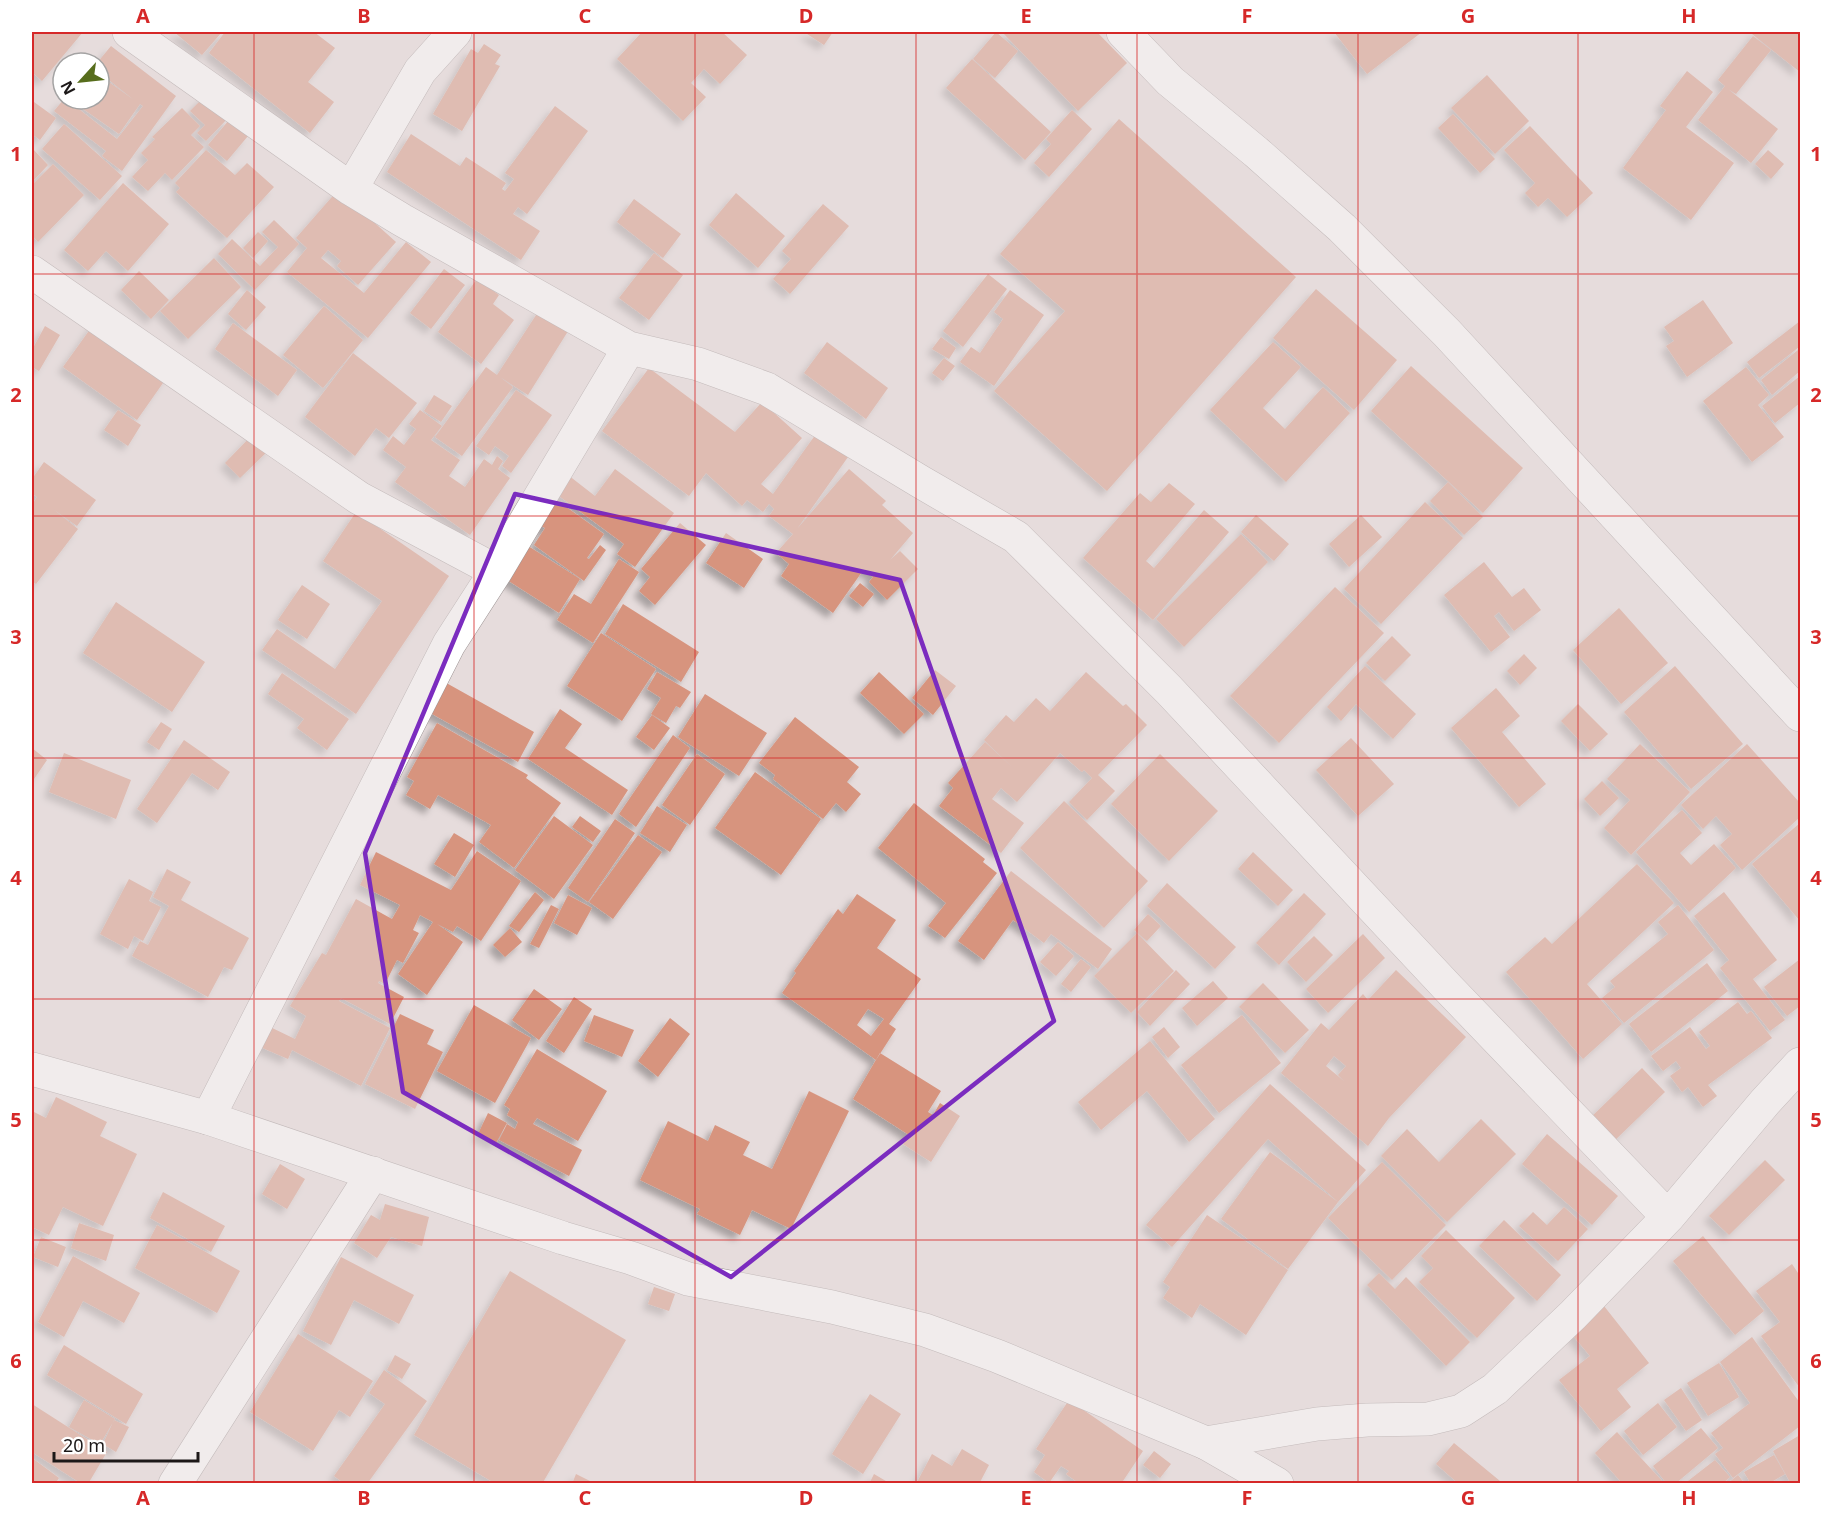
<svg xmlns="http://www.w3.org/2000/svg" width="1832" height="1515" viewBox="0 0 1832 1515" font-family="'Noto Sans',sans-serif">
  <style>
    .building { fill: #d7947e; fill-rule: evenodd; filter: url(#shadow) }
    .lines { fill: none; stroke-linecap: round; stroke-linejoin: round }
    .street-casing { stroke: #9c9393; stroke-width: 34 }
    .secondary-casing { stroke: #9c9393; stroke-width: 34 }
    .street { stroke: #fff; stroke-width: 33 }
    .secondary { stroke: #fff; stroke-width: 33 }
    .marked { fill: none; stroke: #7b2cbf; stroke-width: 4.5; stroke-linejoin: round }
    .grid { fill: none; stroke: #d62828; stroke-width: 1.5; stroke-opacity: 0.55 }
    .neatline { fill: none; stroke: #d62828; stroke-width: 2 }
    .grid-label { font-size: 20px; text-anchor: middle; font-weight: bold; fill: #d62828 }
  </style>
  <defs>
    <filter id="shadow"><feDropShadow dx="-5.5" dy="5.5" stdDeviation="3" flood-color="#0004"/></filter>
  </defs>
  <rect width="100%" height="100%" fill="#e6dcdc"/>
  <path class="building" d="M32,32H83L42,81L32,72Z
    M174,32H222L202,55Z
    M225,32H314L335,48L308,82L334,102L310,133L209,53Z
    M642,32H722L747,55L720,84L704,69L691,83L706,97L683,121L617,59Z
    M804,32H833L824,45Z
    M996,32L1018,51L995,78L973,59Z
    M1004,32H1097L1127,63L1078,111L1003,33Z
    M1334,32H1422L1367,74Z
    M1754,32H1800V72L1752,34Z
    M1753,36L1771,50L1736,94L1728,89L1778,129L1751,163L1698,120L1725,86L1718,80Z
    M484,44L501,55L495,64L500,66L462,131L433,114L471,49L478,53Z
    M111,46L176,96L122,171L102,156L106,151L54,111L64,99H66L117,139L143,106L140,104L119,134L69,99H99V75L134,100L99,72V63H97Z
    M972,59L1051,132L1025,160L946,88Z
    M1687,71L1713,92L1686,127L1734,163L1691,220L1623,168L1666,110L1660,106Z
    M1487,75L1529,121L1495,154L1451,108Z
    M207,94L229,117L206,141L197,133L205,125L190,111Z
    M34,102L56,118L40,140L32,134V106Z
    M555,106L588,131L527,214L518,207L513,214L540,231L521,260L387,172L411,134L460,166L466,157L506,183L502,189L505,191L514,179L505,173Z
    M182,108L200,126L191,135L204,147L172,180L165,173L148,191L132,177L148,160L141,153L155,139L152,137Z
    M1072,110L1092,129L1049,177L1034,163L1051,144L1046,139Z
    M1453,114L1495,159L1480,173L1438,128Z
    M1119,119L1296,277L1107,491L994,391L1065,311L1000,254Z
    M229,120L248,136L227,161L208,145Z
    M64,124L122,176L100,200L42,149Z
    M1530,126L1593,193L1567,217L1548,198L1538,207L1525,193L1535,183L1504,150Z
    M32,148L48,165L32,182Z
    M206,150L235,175L247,163L274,187L227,238L176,192L180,188L175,183Z
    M1768,150L1784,164L1771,179L1755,164Z
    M53,164L84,195L38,242L32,235V185Z
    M123,183L169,224L128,271L106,251L88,271L64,250Z
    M338,190L396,242L358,285L337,266L341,261L328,250L321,258L364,293L406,242L431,262L368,338L287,272L307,248L296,238Z
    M736,193L785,236L758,268L709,225Z
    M634,199L681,234L663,258L617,222Z
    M823,204L849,226L790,294L773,279L791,259L782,251Z
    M274,220L299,244L255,290L218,254L232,239L260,266L278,247L262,232Z
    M258,232L268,241L253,258L243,248Z
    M654,253L683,275L649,320L619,298Z
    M214,258L241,287L188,339L160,311Z
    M444,269L465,285L431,329L410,313Z
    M139,271L169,300L151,319L121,290Z
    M988,274L1007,289L963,347L943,331Z
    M477,279L499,295L493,304L514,320L481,364L438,332Z
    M1316,289L1397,360L1354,410L1273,338Z
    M247,290L266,307L246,330L228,314Z
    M1010,290L1044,315L994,386L960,362L971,347L980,353L1003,319L994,312Z
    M1703,300L1733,343L1687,377L1666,346L1674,341L1664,327Z
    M324,306L363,340L323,388L283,355Z
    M540,309L570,328L528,395L500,377L513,387L462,456L435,437L486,367L497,375Z
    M96,321L170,373L137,420L63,367Z
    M1800,321V349L1799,347L1759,378L1747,362Z
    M233,323L297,370L278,396L215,349Z
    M45,326L60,335L39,371L32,367V350Z
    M941,337L956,348L949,359L932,349Z
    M827,342L888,388L866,419L804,373Z
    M1273,342L1301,367L1263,408L1285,429L1323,387L1350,413L1286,482L1210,410Z
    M1798,350L1800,354V371L1772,395L1761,380Z
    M353,353L417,403L389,438L376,428L355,456L305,417Z
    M944,358L955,366L943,381L932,373Z
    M1411,366L1523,468L1483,513L1371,411Z
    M1746,367L1769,395L1758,405L1784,437L1752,462L1703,401Z
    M649,368L735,432L762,402L802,438L761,484L773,494L816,434L848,457L797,529L849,469L886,501L882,505L913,533L890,560L900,551L918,569L887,600L869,582L873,577L864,569L833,613L781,576L789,564L776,553L793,534L769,516L774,509L769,504L763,512L747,500L742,506L706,473L689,496L602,431Z
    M1800,376V403L1775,423L1762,406Z
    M516,390L552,415L511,473L502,466L509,456L495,446L489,455L476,446Z
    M434,395L452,406L441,422L424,411Z
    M118,410L141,425L128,446L104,430Z
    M420,410L442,426L431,440L460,460L449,476L465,487L484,459L492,465L497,456L503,461L498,469L510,478L470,535L395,482L406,467L383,450L393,436L404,445L416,429L409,424Z
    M255,432L271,448L240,478L225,463Z
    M44,462L96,500L77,526L53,509L78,529L36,584L32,581V505L37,497L32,493V479Z
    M615,469L674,513L635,567L617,554L624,544L555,493L568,475L595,496Z
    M1448,482L1483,517L1464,535L1430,501Z
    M1169,483L1195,504L1146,561L1154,568L1204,510L1229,532L1153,620L1083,558L1140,493L1151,502Z
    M555,499L604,534L587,558L589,559L600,545L606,550L584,581L534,545L545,528L537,524Z
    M1425,502L1463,538L1381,624L1344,589Z
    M356,512L449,576L356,714L262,650L277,629L335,669L382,601L323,561Z
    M1256,515L1289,544L1274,561L1241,532Z
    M1361,515L1382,537L1349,567L1329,544Z
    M680,523L706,545L655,605L639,591L650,577L641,569Z
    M726,533L763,559L744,588L706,563Z
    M1241,534L1268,562L1184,647L1156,619Z
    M525,544L580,579L559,613L504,578Z
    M619,559L639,572L593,643L557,620L574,594L591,604Z
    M1484,562L1512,597L1524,588L1541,610L1514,631L1499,612L1494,616L1510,637L1491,652L1444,595Z
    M860,583L874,594L863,607L849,596Z
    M302,585L330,604L307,639L278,620Z
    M1335,587L1384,633L1279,743L1230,696Z
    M116,602L205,662L172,712L83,653Z
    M623,604L699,652L681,682L605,634Z
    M1619,608L1668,663L1621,704L1573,650Z
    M601,633L656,669L622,721L567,686Z
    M1392,636L1411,655L1385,681L1366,663Z
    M1524,654L1537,668L1520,685L1507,671Z
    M1365,666L1416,714L1393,739L1356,704L1341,721L1327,707Z
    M1675,666L1743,744L1691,789L1624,712Z
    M935,670L956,686L933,715L912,698Z
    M657,672L691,692L680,708L676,706L666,723L651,714L661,698L647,689Z
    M879,672L924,714L904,734L860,693Z
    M1086,672L1123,706L1126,704L1147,725L1098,775L1115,791L1087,820L1069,802L1092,778L1084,770L1082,772L1060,753L1017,802L1001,788L992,799L1024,823L1001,853L939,806L953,788L948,783L985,742L1014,769L984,740L1006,715L1014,722L1036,698L1050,711Z
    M282,673L349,719L327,750L297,728L304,719L268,694Z
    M441,680L534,732L518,762L425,710Z
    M1496,688L1520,716L1502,732L1546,784L1519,807L1451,728Z
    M705,694L767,733L739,776L678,737Z
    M1578,704L1608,734L1590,751L1561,721Z
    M560,709L582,724L565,748L628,790L612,815L528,759Z
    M652,715L670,728L654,750L636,737Z
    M795,717L859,767L847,782L861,794L846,812L836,803L823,819L773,779L775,775L759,763Z
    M161,722L172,729L159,750L147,742Z
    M437,723L528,775L526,778L561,803L514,868L479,842L491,825L438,795L430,809L406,795L414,781L407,777Z
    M673,735L690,748L636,827L619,814Z
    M1351,738L1394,784L1358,816L1316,770Z
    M184,740L230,772L218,790L192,773L157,823L137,809Z
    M1640,744L1690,792L1631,855L1604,828L1630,800L1607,779Z
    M1747,744L1800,803V817L1742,870L1720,845L1732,834L1716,816L1703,829L1681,805Z
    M32,748L47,760L32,782Z
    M64,753L131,780L116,819L49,792Z
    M697,754L725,774L690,825L662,805Z
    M1160,754L1218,811L1169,861L1111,804Z
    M755,772L821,819L781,875L715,828Z
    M1602,781L1619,798L1600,816L1584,799Z
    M1064,801L1148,881L1104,928L1020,848Z
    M914,803L985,859L983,862L997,873L945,938L928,926L946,903L878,848Z
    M657,806L687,825L670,852L640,833Z
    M1682,810L1702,833L1680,853L1691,865L1714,844L1736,868L1689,912L1636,852Z
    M554,816L593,845L554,899L515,870Z
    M580,816L601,831L593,842L572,827Z
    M615,819L635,833L588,902L568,888Z
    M1800,823V921L1752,864Z
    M454,833L474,845L455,877L434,864Z
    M638,835L662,852L613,919L589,902Z
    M477,851L521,881L481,941L457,926L453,932L437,924L463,942L427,995L398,974L433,922L420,915L413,930L419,933L403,963L397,960L385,984L379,981L378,983L404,997L390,1024L341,998L339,1001L390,1028L361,1086L292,1050L288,1059L258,1046L268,1026L295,1039L306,1016L290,1006L322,953L326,955L356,899L392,919L400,905L360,885L376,852L451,890Z
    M1253,852L1293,890L1278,906L1238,869Z
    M1637,864L1674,903L1587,984L1622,1024L1583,1059L1506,972L1545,937L1552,944Z
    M167,869L191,882L181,900L249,938L232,970L224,967L208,997L132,956L140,941L148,945L169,906L153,897Z
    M1011,871L1112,949L1098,969L1051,934L1044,943L1013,920L984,960L958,941Z
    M129,879L153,892L149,901L161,907L143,941L134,936L128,949L100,934Z
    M1167,883L1236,947L1215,969L1147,906Z
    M535,892L544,900L519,932L509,926Z
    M1724,892L1777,960L1753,979L1785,1020L1770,1031L1720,968L1729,960L1694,916Z
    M1304,893L1326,914L1279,965L1256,943Z
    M857,894L896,920L877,948L921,979L889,1024L896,1029L876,1060L782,993L796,973L794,971L838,909L843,914ZM868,1009L884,1019L871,1036L857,1025Z
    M568,895L592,908L577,935L554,923Z
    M551,905L559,909L539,948L530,944Z
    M1678,905L1714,950L1624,1023L1602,998L1615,987L1610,981L1668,934L1658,922Z
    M1148,914L1161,926L1147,941L1134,930Z
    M510,928L522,942L505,957L493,945Z
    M1137,933L1174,971L1131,1013L1094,976Z
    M1363,934L1385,958L1328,1013L1306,989Z
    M1314,936L1333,955L1306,982L1287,962Z
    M1058,942L1074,956L1056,976L1040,962Z
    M1081,959L1091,967L1071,992L1061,984Z
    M1800,959V1006L1787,1016L1764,987Z
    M1707,963L1728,991L1651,1052L1629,1024Z
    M1176,970L1190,984L1150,1026L1137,1012Z
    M1396,970L1466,1037L1389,1118L1368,1146L1281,1073L1321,1023L1329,1030L1363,994L1368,1000ZM1334,1056L1346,1066L1338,1075L1345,1082L1326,1066Z
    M1213,981L1228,998L1197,1026L1182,1008Z
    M1263,983L1309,1030L1285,1053L1239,1007Z
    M534,989L562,1009L539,1040L512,1020Z
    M574,997L592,1009L564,1053L546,1041Z
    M1738,1002L1747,1014L1751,1011L1772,1038L1708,1085L1717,1096L1703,1107L1688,1087L1682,1092L1670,1076L1681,1068L1676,1061L1663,1071L1651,1056L1690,1027L1706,1049L1710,1046L1699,1032Z
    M474,1005L531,1038L495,1103L437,1071Z
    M400,1014L434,1030L427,1044L443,1052L415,1109L365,1084Z
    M594,1015L634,1030L622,1057L584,1041Z
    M1242,1015L1281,1063L1219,1113L1181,1065Z
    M670,1018L690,1034L658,1077L638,1061Z
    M1164,1027L1180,1047L1168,1058L1152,1037Z
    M1150,1041L1215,1119L1189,1142L1147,1091L1101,1130L1078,1102Z
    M537,1049L607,1091L578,1141L537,1118L533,1124L582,1150L569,1176L499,1140L507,1124L515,1129L518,1122L507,1115L510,1109L504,1105Z
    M880,1053L941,1091L928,1112L933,1115L940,1103L960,1116L931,1162L903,1144L909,1135L853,1099Z
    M1642,1068L1665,1092L1611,1144L1588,1120Z
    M1270,1084L1366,1170L1338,1202L1268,1139L1172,1247L1146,1225Z
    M809,1091L849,1111L791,1229L752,1210L740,1235L697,1214L700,1209L640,1180L668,1121L708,1141L715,1125L750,1142L743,1155L772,1169Z
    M56,1097L107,1122L100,1136L137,1154L103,1226L63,1207L49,1235L32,1227V1111L46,1118Z
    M488,1113L507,1123L495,1145L477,1136Z
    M1481,1119L1516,1154L1447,1222L1381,1156L1407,1129L1439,1162Z
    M1547,1134L1618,1196L1592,1225L1522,1164Z
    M1270,1152L1338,1202L1288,1269L1221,1219Z
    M1765,1160L1785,1180L1729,1235L1709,1216Z
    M1382,1162L1446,1225L1392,1280L1328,1218Z
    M280,1164L305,1179L287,1209L262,1194Z
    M163,1192L225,1226L211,1252L150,1218Z
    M385,1204L429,1217L422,1246L391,1237L377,1258L354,1243L371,1215L380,1220Z
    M1564,1207L1588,1229L1558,1261L1519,1226L1533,1212L1547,1225Z
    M1207,1215L1288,1270L1246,1335L1200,1304L1192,1318L1163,1298L1170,1287L1163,1282Z
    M1504,1220L1561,1275L1537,1301L1479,1246Z
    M79,1223L114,1235L106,1261L71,1248Z
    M157,1225L240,1271L217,1313L135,1268Z
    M1446,1230L1515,1298L1477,1338L1419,1282L1433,1268L1421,1256Z
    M1703,1236L1764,1311L1735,1335L1673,1261Z
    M41,1237L66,1247L58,1267L33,1257Z
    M73,1256L140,1293L124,1323L83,1301L64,1337L38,1322Z
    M341,1257L414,1295L399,1324L354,1300L331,1345L303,1331Z
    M1792,1264L1800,1276V1388L1761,1336L1780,1322L1756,1291Z
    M510,1271L626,1340L542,1484H496L414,1435Z
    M1379,1273L1395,1289L1406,1277L1470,1342L1446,1366L1367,1285Z
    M654,1287L675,1294L669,1311L648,1304Z
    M1604,1306L1649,1363L1617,1389L1631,1407L1601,1431L1559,1380L1590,1356L1570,1332Z
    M298,1334L373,1381L350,1417L339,1410L313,1451L250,1412Z
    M1752,1337L1800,1403V1426L1733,1478L1715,1454L1723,1448L1711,1433L1750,1403L1720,1362Z
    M64,1345L143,1394L126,1424L47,1375Z
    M395,1355L411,1364L402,1379L387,1370Z
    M1719,1363L1739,1397L1708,1416L1687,1383Z
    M384,1370L427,1401L367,1484H345L334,1476L385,1404L369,1393Z
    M1681,1388L1702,1420L1686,1431L1664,1400Z
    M870,1394L901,1414L863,1474L832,1454Z
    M84,1400L115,1419L100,1444L69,1427Z
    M1069,1400L1143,1451L1121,1484H1080L1066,1474L1069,1471L1061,1466L1049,1483L1034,1472L1045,1455L1036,1449Z
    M1658,1403L1677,1427L1643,1455L1624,1431Z
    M32,1404L107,1452L88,1484H82L32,1452Z
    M114,1420L129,1427L116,1452L103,1444Z
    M1701,1428L1718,1448L1675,1484H1667L1653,1466Z
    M1617,1432L1665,1484H1623L1595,1453Z
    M1800,1435V1484H1791L1773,1451Z
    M1454,1443L1500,1481L1498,1484H1459L1436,1464Z
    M962,1449L989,1465L979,1484H916L932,1454L952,1466Z
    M1154,1451L1171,1464L1160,1478L1143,1465Z
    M1774,1455L1785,1474L1768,1484H1751L1744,1472Z
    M32,1458L59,1478L55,1484H32Z
    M1715,1460L1730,1477L1722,1484H1684Z
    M576,1474L596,1484H572Z
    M874,1474L891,1484H869Z
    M1738,1475L1745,1484H1727Z"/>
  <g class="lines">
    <defs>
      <path id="street" d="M129,32L351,189L402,220L629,348L698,364L767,389L921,482L1016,537L1169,690L1449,989L1668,1217
        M1123,32L1170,81L1256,152L1342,228L1447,333L1800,715
        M351,189L420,71L455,32
        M32,272L359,498L496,571
        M208,1118L449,644L496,571L629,348
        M1206,1443L1317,1424L1367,1420L1428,1419L1461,1411L1495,1389L1573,1315L1668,1217L1765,1102L1800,1064
        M175,1484L373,1173"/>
      <path id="secondary" d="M32,1069L208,1118L563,1238L631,1258L688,1279L832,1307L925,1330L997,1356L1206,1443L1277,1484"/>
    </defs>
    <use href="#street" class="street-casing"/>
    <use href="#secondary" class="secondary-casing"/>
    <use href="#street" class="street"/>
    <use href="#secondary" class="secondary"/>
  </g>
  <path d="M0 0H1832V1515H0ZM515,494L900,580L1054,1021L731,1277L403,1092L365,853Z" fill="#e6dcdc" fill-opacity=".55" fill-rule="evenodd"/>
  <path class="marked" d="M515,494L900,580L1054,1021L731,1277L403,1092L365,853Z"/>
  <path class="grid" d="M254,32V1484M474,32V1484M695,32V1484M916,32V1484M1137,32V1484M1358,32V1484M1578,32V1484M32,274H1800M32,516H1800M32,758H1800M32,999H1800M32,1240H1800"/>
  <rect width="1832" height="1515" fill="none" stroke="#ffffff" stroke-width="66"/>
  <g transform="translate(81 81) rotate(243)"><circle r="28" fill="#ffffff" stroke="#a4a3a3" stroke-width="1.5"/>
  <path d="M0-4.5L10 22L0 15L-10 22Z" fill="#576d1c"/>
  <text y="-9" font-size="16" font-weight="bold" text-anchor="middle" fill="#1c1818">N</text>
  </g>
  <path d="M54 1452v9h144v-9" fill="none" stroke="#1c1818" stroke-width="3"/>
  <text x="63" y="1452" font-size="18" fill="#1c1818" stroke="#ffffff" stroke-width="4.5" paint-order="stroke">20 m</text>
  <rect x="33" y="33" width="1766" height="1449" class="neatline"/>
  <g class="grid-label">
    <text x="143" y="23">A</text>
    <text x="364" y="23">B</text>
    <text x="585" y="23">C</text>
    <text x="806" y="23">D</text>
    <text x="1026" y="23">E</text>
    <text x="1247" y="23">F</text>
    <text x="1468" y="23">G</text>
    <text x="1689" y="23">H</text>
    <text x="16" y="161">1</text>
    <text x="1816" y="161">1</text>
    <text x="16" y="402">2</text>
    <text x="1816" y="402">2</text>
    <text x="16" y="644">3</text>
    <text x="1816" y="644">3</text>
    <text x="16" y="885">4</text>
    <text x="1816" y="885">4</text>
    <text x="16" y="1127">5</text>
    <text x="1816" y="1127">5</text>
    <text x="16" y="1368">6</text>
    <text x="1816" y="1368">6</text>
    <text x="143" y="1505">A</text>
    <text x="364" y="1505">B</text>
    <text x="585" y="1505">C</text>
    <text x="806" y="1505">D</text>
    <text x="1026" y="1505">E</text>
    <text x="1247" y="1505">F</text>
    <text x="1468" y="1505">G</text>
    <text x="1689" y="1505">H</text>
  </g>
</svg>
